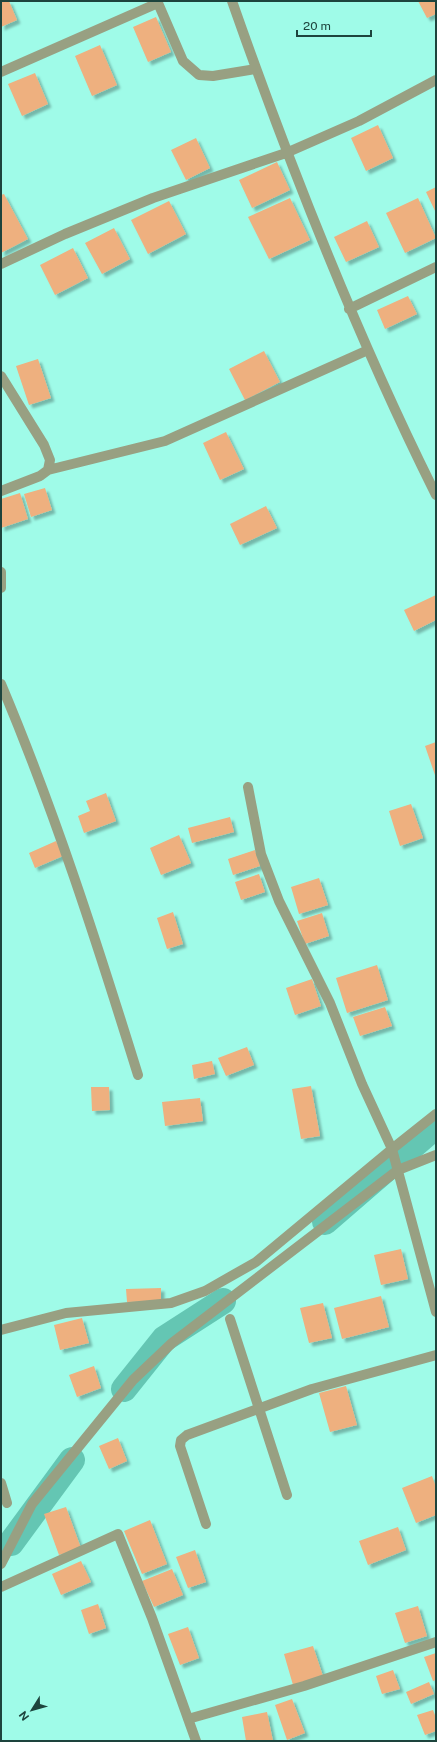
<svg xmlns="http://www.w3.org/2000/svg" width="437" height="1742" viewBox="0 0 437 1742" font-family="'Public Sans',sans-serif">
  <style>
    .lines { fill: none; stroke-linecap: round; stroke-linejoin: round }
    .canal { stroke: #64c6b3; stroke-width: 26 }
    .building { fill: #eeb07f; filter: url(#shadow) }
    .minor { stroke: #98a082; stroke-width: 10 }
  </style>
  <defs>
    <filter id="shadow"><feDropShadow dx="3.5" dy="3.5" stdDeviation="1" flood-color="#0004"/></filter>
  </defs>
  <rect width="100%" height="100%" fill="#9ffbe8"/>
  <g class="lines">
    <path class="canal" d="M325,1222L436,1126
      M124,1389L164,1339L223,1301
      M11,1543L72,1460"/>
  </g>
  <path class="building" d="M1,1H9L17,20L1,27Z
    M418,1H436V14L427,18Z
    M156,17L171,52L148,62L133,27Z
    M100,45L117,85L92,96L75,56Z
    M35,73L48,104L22,116L8,84Z
    M378,125L393,158L366,171L351,138Z
    M196,138L210,168L186,180L171,150Z
    M277,162L290,190L252,208L239,180Z
    M436,187V213L426,192Z
    M4,194L28,239L1,253V195Z
    M290,198L310,240L269,259L248,217Z
    M418,198L436,238L405,253L386,213Z
    M169,201L186,234L148,254L131,220Z
    M367,221L379,247L346,262L334,237Z
    M114,228L130,259L102,274L85,243Z
    M73,248L88,278L55,295L40,265Z
    M408,296L417,314L385,329L377,310Z
    M264,351L280,382L245,400L229,369Z
    M38,359L51,398L29,405L16,366Z
    M226,432L244,469L220,480L203,443Z
    M45,488L52,510L31,517L24,494Z
    M20,493L28,519L1,528V499Z
    M266,506L277,528L240,545L230,524Z
    M436,595V620L414,631L404,610Z
    M436,742V778L425,746Z
    M106,793L116,821L84,833L78,816L90,811L86,801Z
    M411,804L423,838L400,846L389,811Z
    M230,817L234,832L192,843L188,828Z
    M179,835L191,863L161,875L150,848Z
    M56,841L63,856L35,868L29,853Z
    M255,850L260,866L233,875L228,859Z
    M259,874L265,892L241,900L235,882Z
    M319,878L328,905L299,914L291,887Z
    M173,912L183,944L167,949L157,918Z
    M322,913L329,936L305,944L297,921Z
    M377,965L388,1000L347,1013L336,978Z
    M312,979L321,1006L295,1015L286,988Z
    M385,1007L392,1026L360,1036L353,1017Z
    M247,1047L254,1065L226,1076L218,1058Z
    M212,1061L215,1074L194,1079L192,1065Z
    M311,1086L320,1136L301,1139L292,1089Z
    M91,1087H109L110,1110L92,1111Z
    M200,1098L203,1121L165,1126L162,1102Z
    M401,1249L408,1279L381,1285L374,1255Z
    M161,1288V1301L127,1302L126,1289Z
    M381,1296L389,1327L342,1339L334,1308Z
    M323,1303L332,1338L309,1343L300,1308Z
    M82,1318L89,1343L60,1350L54,1325Z
    M94,1366L101,1388L77,1397L69,1375Z
    M346,1386L357,1425L330,1432L319,1393Z
    M118,1438L127,1461L109,1469L99,1446Z
    M432,1476L436,1487V1515L416,1523L402,1488Z
    M66,1507L81,1548L59,1555L44,1514Z
    M150,1520L167,1564L142,1574L124,1531Z
    M398,1527L406,1550L368,1565L359,1541Z
    M195,1550L206,1582L188,1588L176,1557Z
    M81,1561L91,1582L61,1595L52,1574Z
    M172,1569L183,1595L154,1607L142,1581Z
    M98,1604L106,1628L89,1634L81,1610Z
    M418,1606L427,1636L405,1643L395,1613Z
    M188,1627L199,1658L180,1665L168,1634Z
    M313,1646L323,1676L293,1685L284,1654Z
    M436,1653V1680L433,1681L424,1657Z
    M393,1670L400,1689L382,1694L376,1676Z
    M429,1682L434,1694L411,1704L406,1692Z
    M292,1699L305,1733L287,1740L275,1705Z
    M433,1710L436,1718V1731L425,1735L417,1715Z
    M267,1712L273,1741H246L242,1717Z"/>
  <g class="lines">
    <path class="minor" d="M232,1C291,169 356,335 436,495
      M1,72L158,3L183,61L199,75L213,76L256,69
      M1,264L65,234L153,198L286,153L359,121L436,80
      M349,309L436,267
      M1,376L44,445L50,460L48,470L40,476L1,491
      M48,470L165,441L368,350
      M1,572V588
      M1,684C55,812 97,943 138,1075
      M248,787L261,854L279,901L330,1003L362,1084L392,1149L436,1114
      M230,1319L287,1495
      M1,1330L66,1313L171,1303L205,1291L256,1262L392,1149L436,1312
      M1,1483L7,1503
      M206,1524L180,1446L181,1440L187,1435L312,1389L436,1355
      M1,1564L32,1504L133,1380L172,1343L398,1170L436,1155
      M1,1587L118,1534L152,1618L196,1741
      M188,1719L304,1686L436,1642"/>
  </g>
  <rect width="437" height="1742" fill="none" stroke="#1d443d" stroke-width="4"/>
  <g transform="translate(32 1710) rotate(233)" stroke="#9ffbe8" stroke-width="3" paint-order="stroke">
  <path d="M0-3L7 15L0 10L-7 15Z" fill="#1d443d"/>
  <text y="-6" font-size="11" font-weight="bold" text-anchor="middle" fill="#1d443d">N</text>
  </g>
  <path d="M297 30v6h74v-6" fill="none" stroke="#1d443d" stroke-width="2"/>
  <text x="303" y="30" font-size="12" fill="#1d443d" stroke="#9ffbe8" stroke-width="3" paint-order="stroke">20 m</text>
</svg>
